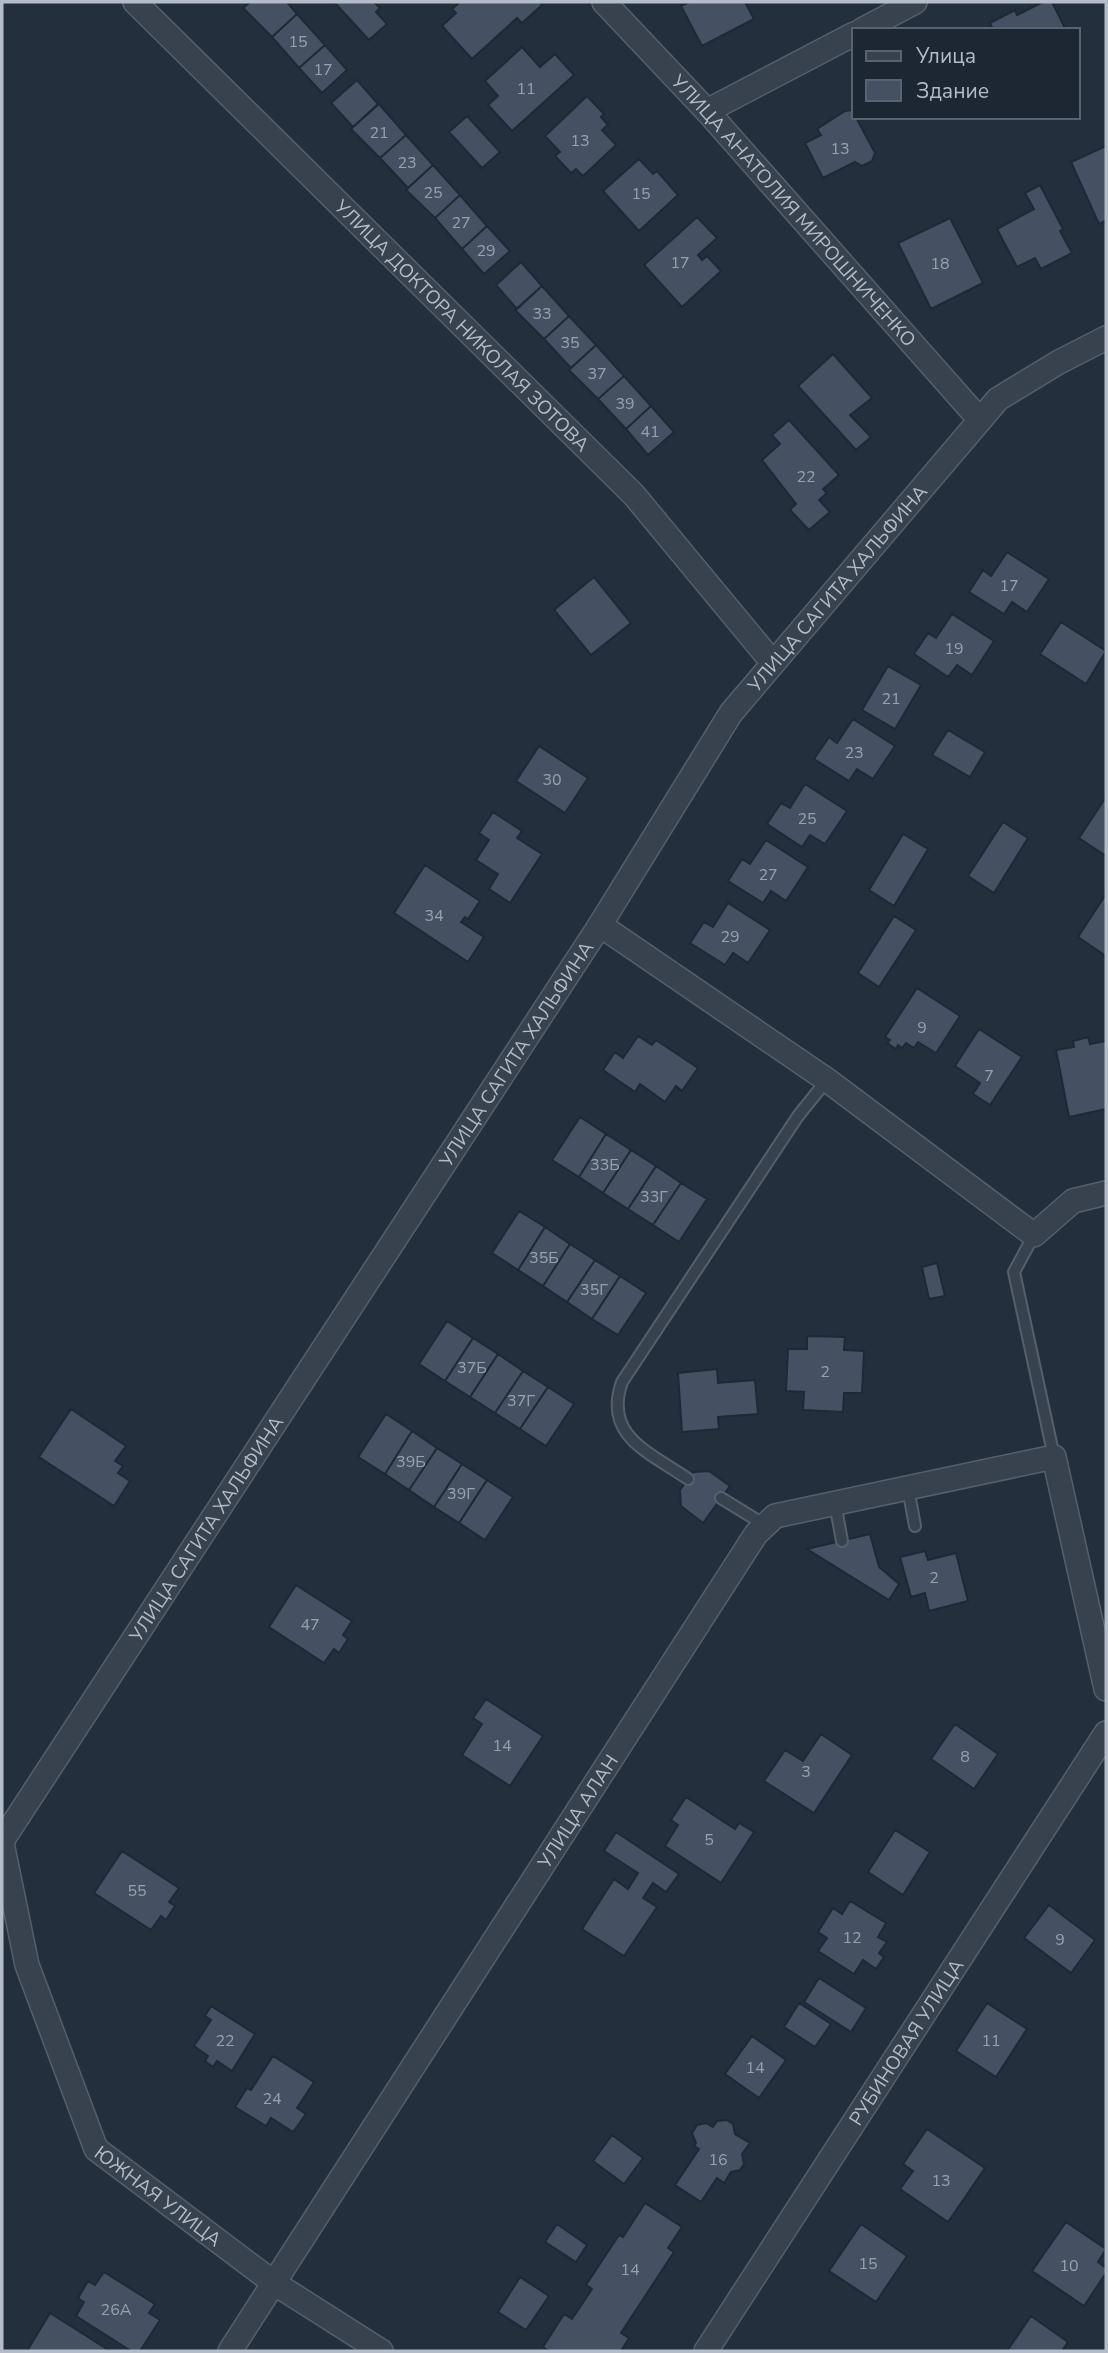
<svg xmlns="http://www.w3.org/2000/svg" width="1108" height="2353" viewBox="0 0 1108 2353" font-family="'Nunito Sans',sans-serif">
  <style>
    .building { fill: #455162; stroke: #1f2835; stroke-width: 2 }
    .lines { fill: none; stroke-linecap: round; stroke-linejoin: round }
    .lane-casing { stroke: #565f6c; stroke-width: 14 }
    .street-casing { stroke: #565f6c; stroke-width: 26 }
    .lane { stroke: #38414e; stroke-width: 10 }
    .street { stroke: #38414e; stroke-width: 23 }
    .labels { text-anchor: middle; stroke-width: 7; stroke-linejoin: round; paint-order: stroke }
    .number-label { font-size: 16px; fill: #98a1af }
    .street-label { font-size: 19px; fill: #b4bcc9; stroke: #1d2633 }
  </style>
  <rect width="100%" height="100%" fill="#242f3e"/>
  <path class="building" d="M250,2H287L297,14L272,37L243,8Z
    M334,2H374L380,8L376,12L387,24L369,40Z
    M460,2H540L542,5L522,23L517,18L472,59L442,26L456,13L452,9Z
    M689,2H745L754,19L702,46L681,6Z
    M1043,2H1052L1066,30H993L990,23L1015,10L1017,15Z
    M297,14L325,45L299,68L272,37Z
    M325,45L347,70L322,93L299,68Z
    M522,47L540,67L555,54L574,75L512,131L488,105L498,96L485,81Z
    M357,80L378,104L353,127L331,103Z
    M587,96L604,114L601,117L608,125L602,130L616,145L583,176L576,169L571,173L555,156L560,152L545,136Z
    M379,104L406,135L380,158L351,129Z
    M852,110L875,153L872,161L862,166L855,162L823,178L805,143L821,135L817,129L845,111Z
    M467,116L500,152L482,168L449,132Z
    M406,135L433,165L408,188L380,158Z
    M1106,146V220L1099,224L1071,162Z
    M639,159L653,174L657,171L678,195L639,231L603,191Z
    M433,165L460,195L435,218L406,190Z
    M1040,185L1063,229L1060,231L1072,253L1041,269L1035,258L1017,267L997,229L1034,209L1025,193Z
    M460,195L487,226L462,249L435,218Z
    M697,217L717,238L698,255L702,260L707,256L721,271L682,307L644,265Z
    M950,218L983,283L931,309L898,243Z
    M487,226L510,251L484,274L462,249Z
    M521,262L542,286L517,309L496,285Z
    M542,286L569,316L544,339L515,310Z
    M569,316L596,345L571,368L544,339Z
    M596,345L624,376L598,399L569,370Z
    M833,354L872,398L850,415L871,437L856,450L798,386Z
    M624,376L651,406L626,429L598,399Z
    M651,406L674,432L648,455L626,429Z
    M789,420L839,475L823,489L827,493L819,500L830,512L809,530L790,510L796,504L762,460L780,444L772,435Z
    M1007,552L1049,579L1027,612L1012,602L1004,614L969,592L983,570L991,576Z
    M594,577L631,623L591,655L554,610Z
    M952,614L994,641L972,675L957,665L948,677L914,654L928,633L936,638Z
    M1061,622L1106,651L1086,684L1040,654Z
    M888,666L921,685L895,729L862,710Z
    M853,719L895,746L873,779L857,769L849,781L814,759L829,737L837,743Z
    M948,730L985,752L970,777L932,755Z
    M539,746L588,778L565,813L516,781Z
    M805,784L847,811L825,844L810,835L802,847L767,824L781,803L790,808Z
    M1106,797V856L1079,838Z
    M493,812L522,831L517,838L542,854L510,903L489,889L498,874L476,860L489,840L479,833Z
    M1003,822L1028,838L994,893L968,876Z
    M903,834L928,849L894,906L869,890Z
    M766,840L808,867L786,901L771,891L763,903L728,881L742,859L750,864Z
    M425,865L480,901L468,919L465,917L461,922L484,937L468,962L394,913Z
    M1106,894V956L1078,937Z
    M728,903L770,930L748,963L733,953L725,965L690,943L704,922L713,927Z
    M894,916L916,930L879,987L858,973Z
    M917,988L960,1016L936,1053L918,1042L914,1048L906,1043L902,1048L898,1045L896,1049L887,1043L890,1040L885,1037Z
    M979,1029L1022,1057L990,1105L973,1094L980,1083L955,1066Z
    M638,1036L652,1045L656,1040L698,1068L682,1091L676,1086L665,1102L640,1084L635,1092L603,1070L615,1052L623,1058Z
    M1088,1037L1090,1044L1106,1041V1109L1069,1117L1056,1050L1074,1047L1073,1041Z
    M580,1117L606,1134L579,1177L552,1160Z
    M606,1134L631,1150L603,1193L579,1177Z
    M631,1150L656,1166L628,1209L603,1193Z
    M656,1166L681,1183L653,1225L628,1209Z
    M681,1183L707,1199L679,1242L653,1225Z
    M519,1211L545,1227L518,1270L492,1253Z
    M545,1227L570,1244L543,1286L518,1270Z
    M570,1244L595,1260L567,1302L543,1286Z
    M595,1260L620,1276L592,1319L567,1302Z
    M937,1263L945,1296L929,1299L922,1267Z
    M620,1276L646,1293L618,1335L592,1319Z
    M447,1321L473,1338L445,1381L419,1364Z
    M807,1336L845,1337L844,1350L864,1351L862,1393H844L843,1412L803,1410L804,1392L786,1391L788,1349H807Z
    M473,1338L498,1354L470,1397L445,1381Z
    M498,1354L523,1371L495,1413L470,1397Z
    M717,1369L718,1383L755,1380L758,1414L718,1417L719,1429L682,1432L678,1373Z
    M523,1371L548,1387L520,1429L495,1413Z
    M548,1387L574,1404L546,1446L520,1429Z
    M71,1409L126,1446L115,1461L123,1466L118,1473L130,1481L114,1506L39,1457Z
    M386,1414L412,1431L385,1474L358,1457Z
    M412,1431L437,1448L409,1490L385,1474Z
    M437,1448L462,1464L434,1507L409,1490Z
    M462,1464L487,1480L459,1523L434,1507Z
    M709,1471L730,1486L703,1523L681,1506L680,1490L693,1472Z
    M487,1480L513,1497L485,1540L459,1523Z
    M870,1534L879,1567L899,1584L889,1600L807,1549Z
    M925,1551L928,1560L956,1553L968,1601L929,1611L925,1593L911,1597L900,1557Z
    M296,1585L352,1621L343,1635L348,1639L339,1653L334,1649L324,1663L269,1627Z
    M486,1699L543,1736L510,1786L462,1755L482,1724L473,1718Z
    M955,1724L998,1754L974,1789L931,1759Z
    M821,1734L852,1755L814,1813L764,1781L785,1750L803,1761Z
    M686,1797L735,1829L739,1823L754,1832L721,1883L665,1846L678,1825L671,1820Z
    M895,1830L930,1852L903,1895L868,1872Z
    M616,1832L679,1874L666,1892L653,1883L643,1898L657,1907L624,1956L582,1929L614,1879L628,1889L638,1873L604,1851Z
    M122,1851L179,1888L169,1902L175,1906L166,1920L161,1916L151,1930L94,1893Z
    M850,1901L886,1923L878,1937L887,1942L879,1953L884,1957L876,1969L863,1960L854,1974L818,1951L827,1938L818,1932L833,1908L842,1914Z
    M1049,1905L1095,1940L1071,1973L1024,1938Z
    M819,1978L866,2008L851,2032L804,2002Z
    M799,2003L831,2024L815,2047L784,2027Z
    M987,2003L1027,2029L996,2077L956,2051Z
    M211,2006L255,2034L232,2071L217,2061L213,2067L205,2061L208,2056L194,2046L211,2020L205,2016Z
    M752,2036L786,2060L759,2098L725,2074Z
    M273,2056L314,2082L297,2108L306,2114L293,2132L271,2118L266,2126L235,2107L247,2088L251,2090Z
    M727,2120L733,2124L735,2134L750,2143L742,2154L744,2164L740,2170L731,2172L724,2183L717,2178L701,2202L675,2185L699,2149L694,2146L696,2143L692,2133L697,2125L706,2123L713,2127L717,2121Z
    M927,2129L985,2168L948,2222L900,2189L913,2171L903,2164Z
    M612,2135L643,2158L624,2184L593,2161Z
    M645,2203L682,2227L668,2248L674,2252L621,2333L629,2338L621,2351H549L543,2347L564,2314L572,2319L592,2289L586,2285L619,2235L623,2237Z
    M1066,2222L1106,2249L1098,2262L1106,2268V2273L1084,2306L1032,2271Z
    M557,2224L587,2245L576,2262L545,2242Z
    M861,2224L907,2256L876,2302L829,2271Z
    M104,2272L155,2304L149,2313L160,2320L140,2351H131L76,2316L84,2302L78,2298L88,2281L95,2285Z
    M520,2277L549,2296L526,2330L498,2312Z
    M50,2313L110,2351H27Z
    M1031,2316L1068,2342L1062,2351H1007Z"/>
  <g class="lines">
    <defs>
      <path id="lane" d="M1034,1235L1014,1272L1054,1457
        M688,1479C649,1452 603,1436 622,1382L798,1116L827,1080
        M908,1488L915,1526
        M721,1498L765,1525
        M835,1503L842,1541"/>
      <g id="street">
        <path id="s1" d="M135,2L634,495L773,663"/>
        <path id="s2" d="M604,2L707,111L980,420"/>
        <path d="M862,30L915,2"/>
        <path d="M707,111L854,34"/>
        <path d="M600,925L827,1080L1034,1235L1073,1201L1106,1193"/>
        <path id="s3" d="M2,1841L600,925L731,713L998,399L1059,362L1106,338"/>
        <path id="s4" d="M2,1843L27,1965L96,2149L274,2283L381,2351"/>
        <path id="s5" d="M230,2351L756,1534L775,1516L1054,1457L1106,1689"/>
        <path id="s6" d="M706,2351L1106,1733"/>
      </g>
    </defs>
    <use href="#lane" class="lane-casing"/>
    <use href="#street" class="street-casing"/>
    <use href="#lane" class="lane"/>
    <use href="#street" class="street"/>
  </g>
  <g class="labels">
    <g class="number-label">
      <text x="298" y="47">15</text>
      <text x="323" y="75">17</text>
      <text x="526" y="94">11</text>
      <text x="379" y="138">21</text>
      <text x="580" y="146">13</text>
      <text x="840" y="154">13</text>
      <text x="407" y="168">23</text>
      <text x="433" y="198">25</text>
      <text x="641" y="199">15</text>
      <text x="461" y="228">27</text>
      <text x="486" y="256">29</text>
      <text x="680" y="268">17</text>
      <text x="940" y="269">18</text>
      <text x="542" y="319">33</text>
      <text x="570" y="348">35</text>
      <text x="597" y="379">37</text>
      <text x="625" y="409">39</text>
      <text x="650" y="437">41</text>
      <text x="806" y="482">22</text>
      <text x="1009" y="591">17</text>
      <text x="954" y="654">19</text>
      <text x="891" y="704">21</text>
      <text x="854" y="758">23</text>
      <text x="552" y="785">30</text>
      <text x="807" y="824">25</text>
      <text x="768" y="880">27</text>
      <text x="434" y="921">34</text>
      <text x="730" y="942">29</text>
      <text x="922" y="1033">9</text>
      <text x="989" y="1081">7</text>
      <text x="605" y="1170">33Б</text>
      <text x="654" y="1202">33Г</text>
      <text x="544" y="1263">35Б</text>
      <text x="594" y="1295">35Г</text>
      <text x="472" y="1373">37Б</text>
      <text x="825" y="1377">2</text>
      <text x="521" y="1406">37Г</text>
      <text x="411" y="1467">39Б</text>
      <text x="461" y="1499">39Г</text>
      <text x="934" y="1583">2</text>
      <text x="310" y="1630">47</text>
      <text x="502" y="1751">14</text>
      <text x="965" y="1762">8</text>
      <text x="806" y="1777">3</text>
      <text x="709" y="1845">5</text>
      <text x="137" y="1896">55</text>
      <text x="852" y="1943">12</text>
      <text x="1060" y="1945">9</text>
      <text x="225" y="2046">22</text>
      <text x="991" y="2046">11</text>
      <text x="755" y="2073">14</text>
      <text x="272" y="2104">24</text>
      <text x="718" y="2165">16</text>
      <text x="941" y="2186">13</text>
      <text x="868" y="2269">15</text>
      <text x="1069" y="2271">10</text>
      <text x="630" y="2275">14</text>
      <text x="116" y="2315">26А</text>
    </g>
    <g class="street-label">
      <text dy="7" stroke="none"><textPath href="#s2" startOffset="282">УЛИЦА АНАТОЛИЯ МИРОШНИЧЕНКО</textPath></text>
      <text dy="7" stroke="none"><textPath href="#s1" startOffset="460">УЛИЦА ДОКТОРА НИКОЛАЯ ЗОТОВА</textPath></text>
      <text dy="7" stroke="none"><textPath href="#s3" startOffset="1507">УЛИЦА САГИТА ХАЛЬФИНА</textPath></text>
      <text dy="7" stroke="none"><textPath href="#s3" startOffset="940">УЛИЦА САГИТА ХАЛЬФИНА</textPath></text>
      <text dy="7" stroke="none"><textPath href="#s3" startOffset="373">УЛИЦА САГИТА ХАЛЬФИНА</textPath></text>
      <text dy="7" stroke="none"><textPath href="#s5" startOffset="642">УЛИЦА АЛАН</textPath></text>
      <text dy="7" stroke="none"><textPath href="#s6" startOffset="368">РУБИНОВАЯ УЛИЦА</textPath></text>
      <text dy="7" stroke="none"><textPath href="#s4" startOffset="399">ЮЖНАЯ УЛИЦА</textPath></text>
    </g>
  </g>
  <rect width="1108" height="2353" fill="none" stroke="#b4bcc9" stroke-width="7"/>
  <rect x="852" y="28" width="228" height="91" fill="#1d2633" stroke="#59626f" stroke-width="2"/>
  <rect x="866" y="51" width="35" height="10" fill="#38414e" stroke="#59626f" stroke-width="2"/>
  <text x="916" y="63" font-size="21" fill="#b4bcc9">Улица</text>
  <rect x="866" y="80" width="35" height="21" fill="#455162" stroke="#59626f" stroke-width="2"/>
  <text x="916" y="98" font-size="21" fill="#b4bcc9">Здание</text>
</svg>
